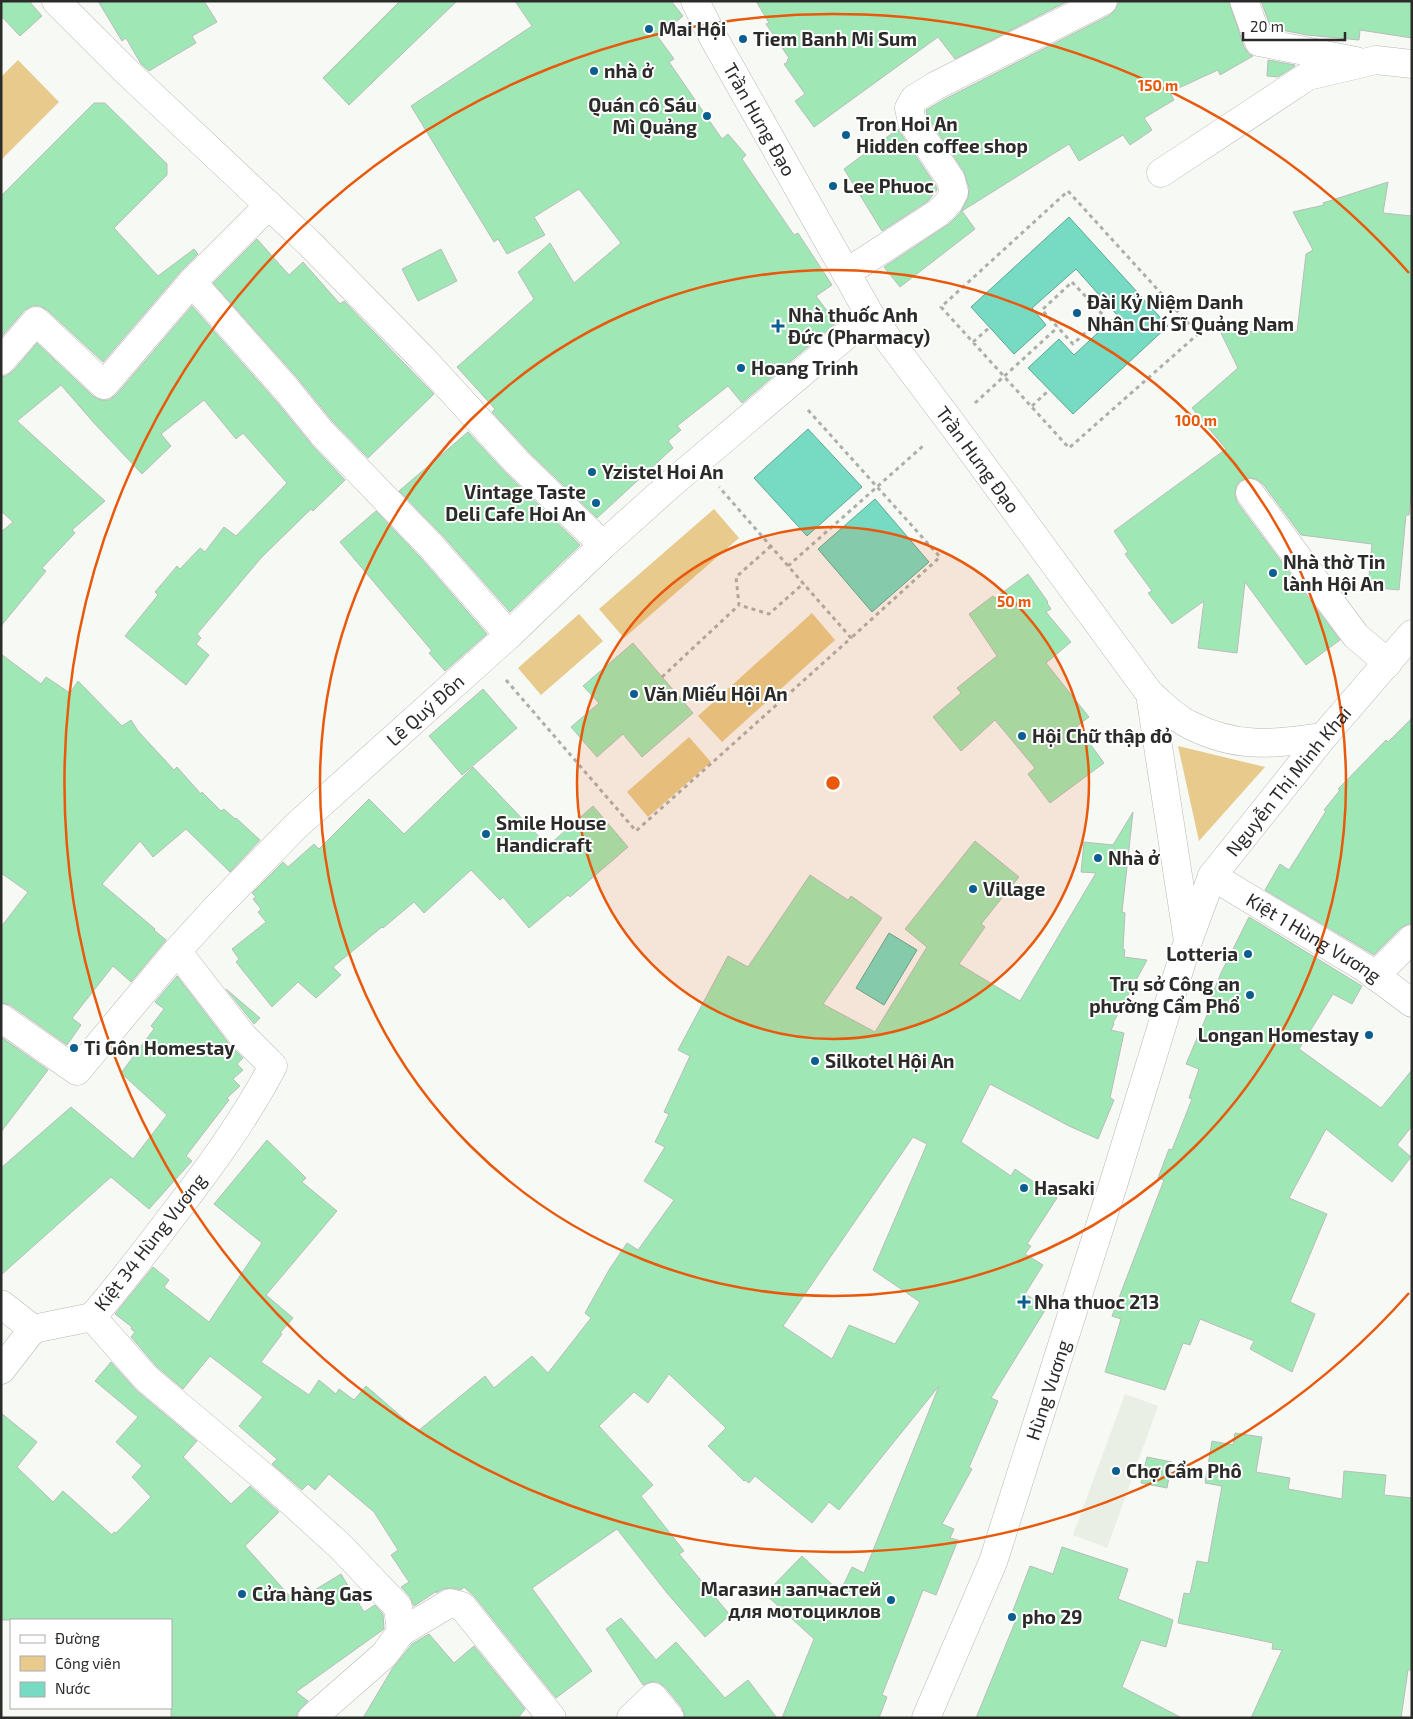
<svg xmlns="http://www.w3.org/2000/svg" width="1413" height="1719" viewBox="0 0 1413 1719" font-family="'Exo 2',sans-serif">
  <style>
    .built { fill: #e9efe4 }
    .green { fill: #e8cb8c }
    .water { fill: #77dac2; stroke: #60a694 }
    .building { fill: #9fe7b4; stroke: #b9bdba; fill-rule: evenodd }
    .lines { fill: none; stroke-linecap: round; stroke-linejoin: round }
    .minor-casing { stroke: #b6b9b4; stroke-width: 29 }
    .major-casing { stroke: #b6b9b4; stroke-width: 29 }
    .path { stroke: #aeafac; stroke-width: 3; stroke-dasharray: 4 4; stroke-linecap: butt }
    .minor { stroke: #fff; stroke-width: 28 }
    .major { stroke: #fff; stroke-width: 28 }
    .ring { fill: none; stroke: #e8590c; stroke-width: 2.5 }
    .poi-dot { fill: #0b5e90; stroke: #fff; stroke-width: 2 }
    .labels { text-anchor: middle; stroke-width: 4; stroke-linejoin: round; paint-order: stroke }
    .poi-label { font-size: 19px; font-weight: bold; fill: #2b2c2a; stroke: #fff; text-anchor: start }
    .street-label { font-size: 19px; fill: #2b2c2a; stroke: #fff }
    .centre { fill: #e8590c; stroke: #fff; stroke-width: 2.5 }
    .ring-label { font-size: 15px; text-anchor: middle; font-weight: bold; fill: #e8590c; stroke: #fff; stroke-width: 4; stroke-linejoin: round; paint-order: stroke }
  </style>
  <rect width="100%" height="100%" fill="#f7f9f5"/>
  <path class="built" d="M1125,1394L1158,1406L1107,1548L1073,1535Z"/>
  <path class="green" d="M18,60L59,102L1,160V77Z
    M714,509L739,538L624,638L599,609Z
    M812,613L835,640L722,742L698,716Z
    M579,614L603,641L541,695L518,668Z
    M689,737L711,762L648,817L627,792Z
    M1178,746L1265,767L1199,841Z"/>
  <path class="water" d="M1069,217L1168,326L1073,414L1028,368L1059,339L1074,355L1117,315L1076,269L1032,308L1046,325L1014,354L971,307Z
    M808,429L862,487L807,536L754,478Z
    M875,499L929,562L872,612L818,549Z
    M889,933L917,950L884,1005L856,988Z"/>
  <path class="building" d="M1,1H29L42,16L20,36L1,16Z
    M98,1H204L217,22L192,36L196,43L149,71L141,64L126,38L122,41Z
    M400,1H457L349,105L323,78Z
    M515,1H671L683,16L658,37L674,59L669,62L722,139L728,134L746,155L742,159L794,235L798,233L832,285L816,296L836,323L742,403L728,386L677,426L681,430L668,441L673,448L597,518L528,451L492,412L495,409L457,367L534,299L518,272L550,243L574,283L621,243L579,189L534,217L545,235L507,254L498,239L494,242L411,106L532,26Z
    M756,1H1068L955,59L938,37L814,127L795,101L805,94L784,64L788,62L787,60L789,58L766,24L769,23Z
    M1119,1H1229L1244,47L1249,54L1253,56L1220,75L1218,70L1170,92L1174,100L1144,118L1152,130L1130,145L1123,135L1079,161L1069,144L962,211L975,229L900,287L884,267L949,224L960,213L968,198L969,188L964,172L927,116L926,110L943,100L1110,15L1116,9Z
    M1261,1H1412V38L1360,30L1359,40L1307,35L1271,28Z
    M1268,60L1295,65V66L1278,77L1267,76Z
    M94,103H105L167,164V175L114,228L158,276L194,249L198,254L180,272L103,362L47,310L40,306H32L25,310L1,337V196Z
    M898,129L936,186L937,190L928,201L882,231L844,169Z
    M1388,182L1383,213L1412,216V487L1409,515H1406L1399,590L1368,587L1372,544L1301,535L1263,484L1256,479L1248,478L1240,481L1236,487L1235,495L1237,502L1340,640L1306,665L1245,582L1237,653L1198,648L1204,601L1172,624L1148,593L1152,591L1125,554L1128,552L1114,531L1226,449L1192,408L1238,368L1220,331L1297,332L1306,254L1313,250L1293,212L1324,205L1323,203Z
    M257,239L289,275L303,262L340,304L344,301L434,394L368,458L334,423L299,380L213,283Z
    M441,249L457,281L418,301L402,269Z
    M192,306L275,400L311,444L345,480L313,511L311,509L261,558L197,634L201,638L196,644L209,655L186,685L125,636L158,595L155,592L177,566L180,569L200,548L205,552L224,527L236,536L287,483L243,433L236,439L204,400L161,434L171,446L142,474L94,423L61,385L17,421L105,501L72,530L75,533L42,568L46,571L1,626V532L13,522L1,511V376H6L13,371L37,343L93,396L101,400H109L116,395Z
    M468,432L506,473L580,545L510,612L443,536L399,491Z
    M376,511L420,557L487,634L445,671L429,653L432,651L340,542Z
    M1028,574L1048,602L1047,603L1051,609L1046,612L1071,642L1046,663L1089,717L1077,726L1104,763L1050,803L1028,774L1035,768L995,720L961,751L933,717L961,693L957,688L997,656L969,614L993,596L995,598Z
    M633,643L693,713L642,757L623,734L597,757L571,727L599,703L583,686Z
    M1,654L41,684L46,677L70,693L78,681L122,726L131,720L138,731L174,770L177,767L201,794L202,792L221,811L224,809L235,819L236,818L260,840L230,872L186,829L153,857L140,841L102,884L155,929L154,930L166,940L131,982L113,966L72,1018L81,1025L67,1045L10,1005L1,1003V927L28,892L1,873Z
    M483,689L517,728L462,775L429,736Z
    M1412,718V924H1408L1401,928L1374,955L1265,890L1280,864L1289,870L1326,811L1324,810L1340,790L1338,789L1386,740L1388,742Z
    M473,767L548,846L593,806L628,847L570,897L568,895L529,928L503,897L500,900L471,870L424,913L414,902L383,928L382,927L333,967L341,975L316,998L298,982L272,1007L236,962L239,959L232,949L266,922L258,912L261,909L253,899L256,897L252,893L283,862L288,867L314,844L319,849L369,799L404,834Z
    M1133,812L1122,912L1125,913L1123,949L1125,950L1124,957L1147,960L1113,1023L1114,1024L1111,1030L1124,1033L1110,1098L1114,1100L1098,1139L1069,1126L990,1084L961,1142L1011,1176L1015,1169L1057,1198L1027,1244L1031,1246L1025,1254L1043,1265L1025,1294L1047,1307L991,1398L998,1401L969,1467L972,1469L942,1524L954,1529L950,1538L958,1540L936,1595L923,1590L882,1695L887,1697L879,1718H782L814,1639L765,1594L802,1556L840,1592L852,1567L864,1573L939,1386L839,1510L829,1502L812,1523L755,1476L749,1483L745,1480L744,1481L708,1446L726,1428L669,1374L648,1403L634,1392L599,1426L653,1485L641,1496L684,1551L679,1554L730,1615L705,1637L667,1593L617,1529L532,1588L592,1671L556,1698L474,1596L464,1587L461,1590L453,1588L443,1589L436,1593L437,1591L414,1606L410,1597L401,1587L409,1582L391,1555L398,1550L374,1512L329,1474L315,1490L308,1484L302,1490L272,1464L277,1459L239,1426L263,1397L210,1356L183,1389L157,1367L131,1337L135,1332L131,1329L132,1327L115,1314L153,1267L169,1280L164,1287L209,1322L262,1243L214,1204L267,1140L306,1178L302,1182L337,1211L266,1295L293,1318L280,1333L282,1334L261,1362L309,1395L319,1380L336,1394L339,1389L354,1400L366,1386L418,1431L485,1376L494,1388L532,1356L548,1373L591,1318L585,1313L609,1270L627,1243L638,1250L674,1200L644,1181L665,1147L655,1142L669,1114L664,1112L690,1056L678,1050L728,956L748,967L810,875L848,900L851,896L882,918L823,1004L875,1032L927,947L905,929L975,841L1019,877L981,924L985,927L959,964L1020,1001L1096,873L1081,872L1084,842L1113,845ZM913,1137L927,1144L873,1270L920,1302L895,1344L849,1325L832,1359L783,1326Z
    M1249,917L1362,986L1352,1004L1333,994L1299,1049L1381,1108L1412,1070V1126L1397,1145L1411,1157L1392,1182L1326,1129L1289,1198L1327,1214L1290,1302L1315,1314L1292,1372L1250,1349L1254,1341L1200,1319L1190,1345L1183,1343L1165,1390L1105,1372L1121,1319L1112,1316L1164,1180L1158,1178L1169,1149L1172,1150L1192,1099L1189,1098L1199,1069L1186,1064L1210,1008L1207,1007L1221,973Z
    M177,976L230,1045L243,1058L237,1064L243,1070L233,1079L240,1086L227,1098L229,1100L186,1156L192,1161L149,1209L111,1177L1,1275V1168L71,1107L133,1159L167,1115L121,1073L154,1029L151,1026L164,1009L155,1002Z
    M226,989L260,1018L254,1024Z
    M1,1037L48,1070L1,1132Z
    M111,1362L136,1390L197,1441L183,1457L231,1504L250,1486L279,1512L245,1546L295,1602L341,1574L364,1612L375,1605L383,1614L384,1629L296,1692L308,1701L297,1713V1718H171V1620H1V1413L37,1442L17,1467L53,1502L63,1491L112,1535L114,1532L116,1533L151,1497L132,1477L142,1466L116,1442L138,1417L95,1381Z
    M1235,1433L1262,1437L1256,1472L1290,1478L1288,1489L1342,1499L1344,1471L1386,1475L1384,1495L1412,1498V1670H1408L1401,1718H1251L1282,1650L1272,1649L1273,1643L1178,1623L1184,1593L1190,1594L1197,1561L1208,1563L1222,1486L1205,1483L1212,1441L1233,1445Z
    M1147,1457L1172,1462L1167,1488L1141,1483Z
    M1062,1547L1128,1569L1118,1599L1173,1620L1166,1647L1141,1640L1122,1687L1182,1718H976L1018,1615L1012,1613L1030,1566L1053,1574Z
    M621,1618L656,1660L676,1642L725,1698L748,1680L777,1718H685L682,1708L665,1687L658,1682H650L643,1685L606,1629Z
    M429,1634L454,1663L474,1646L525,1709L518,1718H363L392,1669L412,1644Z"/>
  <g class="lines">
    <defs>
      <g id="minor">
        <path d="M56,1L128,73L309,243L422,358L517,462L603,545"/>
        <path d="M1244,1L1259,42L1356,61"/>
        <path d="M1161,173L1308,76L1376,60L1412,64"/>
        <path d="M846,273L938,213L949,202L954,192L951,180L912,122L909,108L914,99L935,86L1103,1"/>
        <path d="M192,282L287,390L322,433L431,546L509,635"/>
        <path d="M1,361L36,321L104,385L192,282L269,205"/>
        <path d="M1250,493L1356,636L1388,663"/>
        <path id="s1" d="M1212,876L1365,968L1412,1003"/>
        <path id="s2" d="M1188,941L1212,876L1323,737L1412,634"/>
        <path d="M177,951L242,1035L273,1066C245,1119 210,1167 173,1215C147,1249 121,1284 92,1317L146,1378L266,1479L340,1546L398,1607L401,1632L384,1655L312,1718"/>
        <path d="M1375,976L1412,939"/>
        <path id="s3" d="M1,1018L77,1071L177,951L218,906L296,826L509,635L603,545L671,484L870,315"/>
        <path d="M1,1304L33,1329"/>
        <path d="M33,1329L92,1317"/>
        <path d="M1,1370L33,1329"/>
        <path d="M401,1632L450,1603L462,1606L552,1718"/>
        <path d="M631,1718L653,1697L670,1718"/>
      </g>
      <g id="major">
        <path id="s4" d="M695,1L713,37L870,315L952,424L1150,694L1188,941L1114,1182L993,1562L926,1718"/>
        <path d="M1150,694C1162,704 1175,718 1190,725C1237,749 1272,744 1323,737"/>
      </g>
    </defs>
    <use href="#minor" class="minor-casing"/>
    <use href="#major" class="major-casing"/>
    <path class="path" d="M1068,191L1198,334L1069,448L941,307Z
      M1072,282L1104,316L1073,344L1042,310Z
      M973,342L990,327
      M975,403L1058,327
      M1032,406L1049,390
      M808,410L940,557L851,638
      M771,546L736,577L739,605L769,614L804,583
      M788,566L923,446
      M662,677L739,605
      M506,680L636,831L851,638L719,487"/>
    <use href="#minor" class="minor"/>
    <use href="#major" class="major"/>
  </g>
  <circle cx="833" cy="783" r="256" fill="#e8590c" fill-opacity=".12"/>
  <g class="ring">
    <circle cx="833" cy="783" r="256"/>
    <circle cx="833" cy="783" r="513"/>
    <path d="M1409 1293A769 769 0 1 1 1409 273"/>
  </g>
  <g class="poi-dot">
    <circle cx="649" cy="29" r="5"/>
    <circle cx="743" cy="39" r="5"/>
    <circle cx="594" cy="71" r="5"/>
    <circle cx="707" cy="116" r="5"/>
    <circle cx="846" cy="135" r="5"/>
    <circle cx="833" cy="186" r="5"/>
    <circle cx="1077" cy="313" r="5"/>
    <path d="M775.5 318.5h5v5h5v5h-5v5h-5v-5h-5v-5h5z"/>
    <circle cx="741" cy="368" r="5"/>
    <circle cx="592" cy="472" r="5"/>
    <circle cx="596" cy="503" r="5"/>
    <circle cx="1273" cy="573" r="5"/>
    <circle cx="634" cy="694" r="5"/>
    <circle cx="1022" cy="736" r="5"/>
    <circle cx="486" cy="834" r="5"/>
    <circle cx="1098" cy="858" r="5"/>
    <circle cx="973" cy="889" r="5"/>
    <circle cx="1248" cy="954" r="5"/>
    <circle cx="1250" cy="995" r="5"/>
    <circle cx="1369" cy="1035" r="5"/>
    <circle cx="74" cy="1048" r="5"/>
    <circle cx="815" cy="1061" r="5"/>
    <circle cx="1024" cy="1188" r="5"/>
    <path d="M1021.5 1294.5h5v5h5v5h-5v5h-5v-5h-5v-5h5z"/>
    <circle cx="1116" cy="1471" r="5"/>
    <circle cx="242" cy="1594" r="5"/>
    <circle cx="891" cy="1600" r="5"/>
    <circle cx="1012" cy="1617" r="5"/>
  </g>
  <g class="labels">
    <g class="poi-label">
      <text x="659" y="36">Mai Hội</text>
      <text x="753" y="46">Tiem Banh Mi Sum</text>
      <text x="604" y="78">nhà ở</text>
      <text x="697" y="112" text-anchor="end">Quán cô Sáu<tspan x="697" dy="22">Mì Quảng</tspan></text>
      <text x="856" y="131">Tron Hoi An<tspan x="856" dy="22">Hidden coffee shop</tspan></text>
      <text x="843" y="193">Lee Phuoc</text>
      <text x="1087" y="309">Đài Kỷ Niệm Danh<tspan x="1087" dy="22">Nhân Chí Sĩ Quảng Nam</tspan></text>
      <text x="788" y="322">Nhà thuốc Anh<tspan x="788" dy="22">Đức (Pharmacy)</tspan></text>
      <text x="751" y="375">Hoang Trinh</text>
      <text x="602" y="479">Yzistel Hoi An</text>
      <text x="586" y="499" text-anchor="end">Vintage Taste<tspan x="586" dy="22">Deli Cafe Hoi An</tspan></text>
      <text x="1283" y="569">Nhà thờ Tin<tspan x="1283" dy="22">lành Hội An</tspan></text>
      <text x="644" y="701">Văn Miếu Hội An</text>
      <text x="1032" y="743">Hội Chữ thập đỏ</text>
      <text x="496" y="830">Smile House<tspan x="496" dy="22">Handicraft</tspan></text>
      <text x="1108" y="865">Nhà ở</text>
      <text x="983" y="896">Village</text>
      <text x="1238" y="961" text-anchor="end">Lotteria</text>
      <text x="1240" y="991" text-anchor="end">Trụ sở Công an<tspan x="1240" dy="22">phường Cẩm Phổ</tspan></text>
      <text x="1359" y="1042" text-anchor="end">Longan Homestay</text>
      <text x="84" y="1055">Ti Gôn Homestay</text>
      <text x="825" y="1068">Silkotel Hội An</text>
      <text x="1034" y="1195">Hasaki</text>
      <text x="1034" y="1309">Nha thuoc 213</text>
      <text x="1126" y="1478">Chợ Cẩm Phô</text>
      <text x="881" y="1596" text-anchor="end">Магазин запчастей<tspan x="881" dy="22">для мотоциклов</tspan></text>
      <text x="252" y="1601">Cửa hàng Gas</text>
      <text x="1022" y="1624">pho 29</text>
    </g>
    <g class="street-label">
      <text dy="7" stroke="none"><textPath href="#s4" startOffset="135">Trần Hưng Đạo</textPath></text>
      <text dy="7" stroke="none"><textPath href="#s4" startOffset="540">Trần Hưng Đạo</textPath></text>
      <text dy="7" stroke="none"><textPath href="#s3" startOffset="595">Lê Quý Đôn</textPath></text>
      <text dy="7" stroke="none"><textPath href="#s2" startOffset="191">Nguyễn Thị Minh Khai</textPath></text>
      <text dy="7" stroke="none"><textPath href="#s1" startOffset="119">Kiệt 1 Hùng Vương</textPath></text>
      <text transform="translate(150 1242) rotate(-52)" y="7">Kiệt 34 Hùng Vương</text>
      <text transform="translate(1048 1390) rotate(-72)" y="7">Hùng Vương</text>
    </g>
  </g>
  <circle cx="833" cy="783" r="8" class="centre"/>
  <g class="ring-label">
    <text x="1158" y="91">150 m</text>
    <text x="1196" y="426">100 m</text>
    <text x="1014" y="607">50 m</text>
  </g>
  <rect width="1413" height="1719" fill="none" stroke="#2b2c2a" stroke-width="5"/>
  <rect x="10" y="1619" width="162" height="90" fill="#ffffff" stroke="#aaabaa"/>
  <rect x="20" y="1635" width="25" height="8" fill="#ffffff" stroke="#aaabaa"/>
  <text x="55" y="1644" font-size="15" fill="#2b2c2a">Đường</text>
  <rect x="20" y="1656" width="25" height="15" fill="#e8cb8c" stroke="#aaabaa"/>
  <text x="55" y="1669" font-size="15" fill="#2b2c2a">Công viên</text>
  <rect x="20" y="1682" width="25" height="15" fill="#77dac2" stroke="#aaabaa"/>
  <text x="55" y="1694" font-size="15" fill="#2b2c2a">Nước</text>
  <path d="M1243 32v8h102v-8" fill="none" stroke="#2b2c2a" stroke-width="2.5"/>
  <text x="1250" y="32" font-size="15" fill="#2b2c2a" stroke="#ffffff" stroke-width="4" paint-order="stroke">20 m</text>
</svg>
